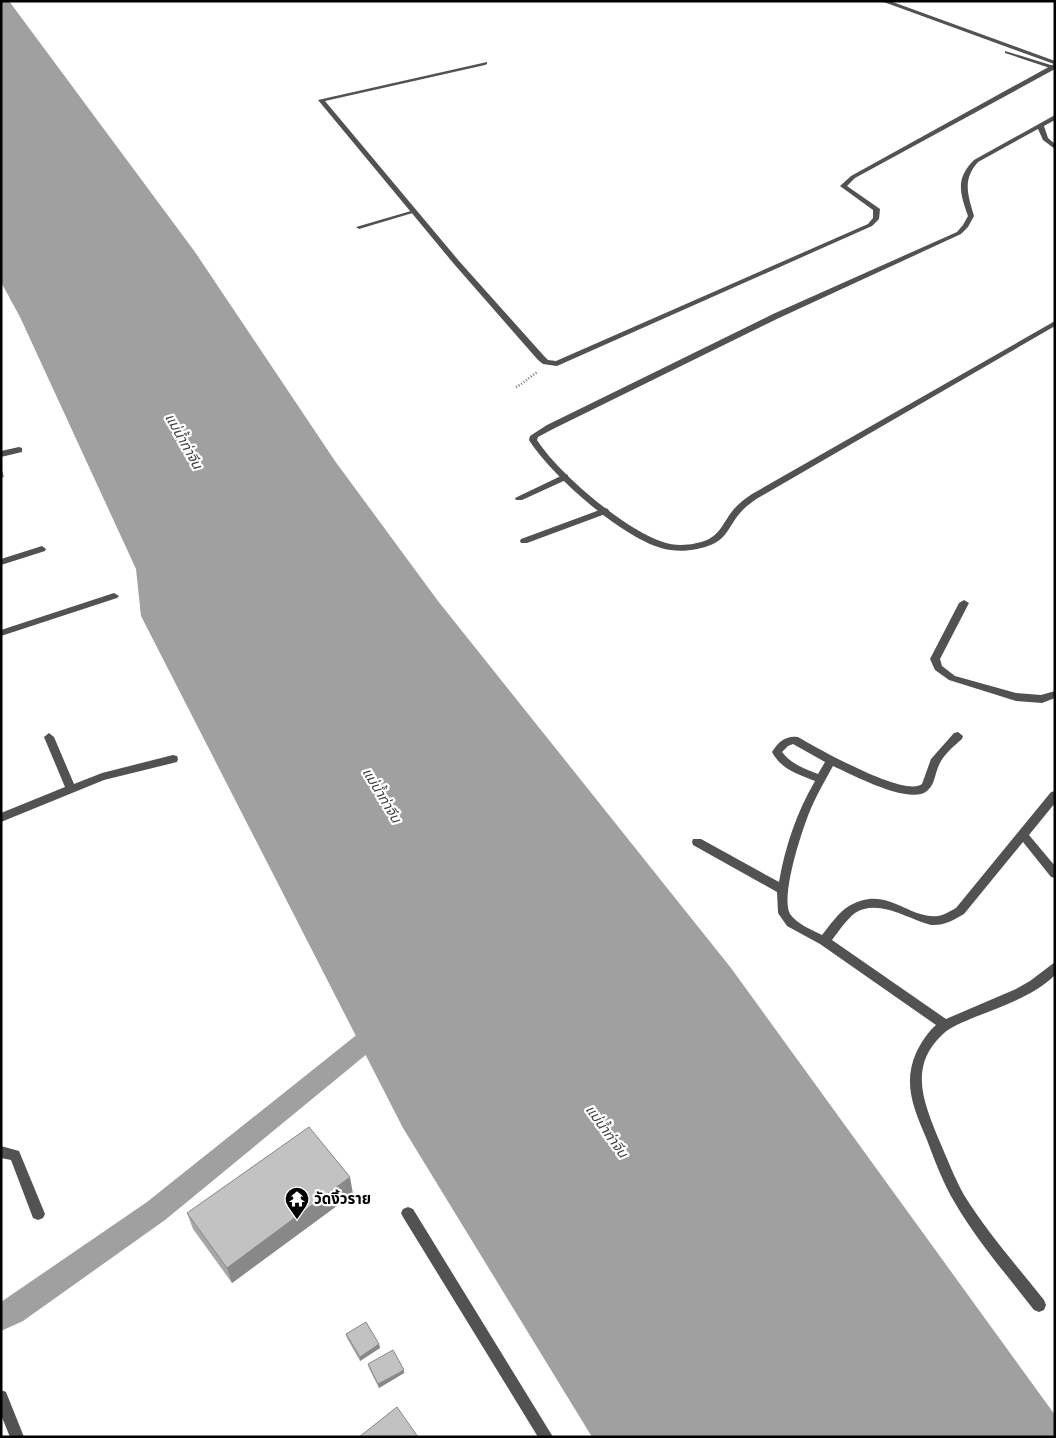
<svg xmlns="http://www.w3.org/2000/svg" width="1056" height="1438" viewBox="0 0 1056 1438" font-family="'Titillium Web','Noto Sans Thai',sans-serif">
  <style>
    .water { fill: #a0a0a0 }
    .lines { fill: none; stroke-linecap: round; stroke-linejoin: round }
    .canal { fill: #a0a0a0; fill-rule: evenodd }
    .path { stroke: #747474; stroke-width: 2.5; stroke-dasharray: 1 2; stroke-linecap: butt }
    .service { fill: #525252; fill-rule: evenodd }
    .minor { fill: #525252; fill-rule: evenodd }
    .tertiary { fill: #525252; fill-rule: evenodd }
    .wall { fill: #a7a7a7 }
    .shaded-wall { fill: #888 }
    .building { fill: #c2c2c2; stroke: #888 }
    .labels { text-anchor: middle; stroke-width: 4.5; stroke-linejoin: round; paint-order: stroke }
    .water-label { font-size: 14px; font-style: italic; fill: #414141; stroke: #fff }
    .near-poi-label { font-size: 15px; font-weight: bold; fill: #000; stroke: #fff; text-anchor: start }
  </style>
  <rect width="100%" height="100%" fill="#fff"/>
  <path class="water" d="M1,1H9L195,252L335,461L438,601L731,968L1055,1415V1437H592L403,1128L141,616L136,569L20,317L1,282Z"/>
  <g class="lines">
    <path class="canal" d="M382,1018L390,1021L394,1028L390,1035L165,1220L23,1321L1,1331V1302L147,1202L374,1021Z"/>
    <path class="path" d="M516,387C525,383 531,375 538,372"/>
    <path class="service" d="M1005,51L1054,66L1055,67L1050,68L1005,53Z
      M411,211L416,212L359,229L356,227Z
      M565,474L568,475V479L522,500H516L515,498Z
      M605,508L608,509L609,511L608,513L527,543H521L520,541L521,539Z
      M958,732L963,736L962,739C954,746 943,755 939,765C935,773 935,784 928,790C912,807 851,774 833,766C826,779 818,792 812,806C803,826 780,896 790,914C797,924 812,930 822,935C830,925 838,913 849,906C886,884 907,919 938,916C945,915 950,911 956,908L1051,792L1055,791V803L1029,835L1055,866V878L1051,877L1023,842L964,914C954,920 943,926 931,925C908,919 878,898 855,913C846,920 839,931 832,940L946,1019L1016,989L1030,981L1055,962V975C1034,996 1002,1006 975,1017C964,1022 951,1026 942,1035C908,1067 924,1103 939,1140C947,1158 954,1177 964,1195C987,1232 1017,1266 1044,1300L1046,1305L1044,1310L1039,1312L1034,1310C1007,1275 977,1241 955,1203C943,1183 935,1161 927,1140C915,1111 902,1085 916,1053C921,1043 927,1033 936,1025L820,944L787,926L778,913L777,892L693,845L692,842L693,839H701L779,882C785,846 797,812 815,781C797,774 781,769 772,752C778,742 786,735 798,737C817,748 905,798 922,784L931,759L954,733ZM793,744L825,762L818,774C805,769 791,764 782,752L788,746Z
      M49,733L54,737L74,784L102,773L173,755L177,756L178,759L177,762L173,763L104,780L1,822V813L65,787L44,737Z
      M1,1146L19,1151L45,1214L43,1218L38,1220L33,1218L11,1160L1,1158Z
      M408,1207L413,1209L553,1437H538L403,1217L401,1213L403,1209Z"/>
    <path class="minor" d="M881,1H890L1055,61V69L855,178L847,186L880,209L879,219L872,226L557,366L543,364L538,360L454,264L318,100L487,62V64L485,65L325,101L459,261L544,356L548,360L556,361L868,224L873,218V210L840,186L851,176L1054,64Z
      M1055,115V120L1044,126L1048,138L1055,144V149L1043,140L1038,129L978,162C962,180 968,195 974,216L968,227L961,234L779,318L553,429L538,437L537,440C558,473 625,530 663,542C676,547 695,545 707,540C721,534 725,519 734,509C739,503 746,498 752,494L1055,321V326L758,498C752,502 745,507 740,513C731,523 727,538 713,544C697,551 677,553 661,548C620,536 551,475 529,440L530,436L547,425L773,314L957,232L963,225L968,216C960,193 955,179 974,160Z
      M19,447L22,448V452L1,457V451Z
      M42,546L46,549L45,551L1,565V559Z
      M114,593L119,596L117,598L1,636V630Z
      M964,600L969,603L940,659L942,666L955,676L1016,693L1041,695L1055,691V698L1042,703L1016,701L949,680L935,670L930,659L959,603Z"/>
    <path class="tertiary" d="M1,1390L6,1392L24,1437H10L1,1415Z"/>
  </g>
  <path class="wall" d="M353,1194L232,1283L193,1229L187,1213Z
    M346,1334L379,1344L380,1348L360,1361L347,1338Z
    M368,1364L404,1370V1373L379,1388L369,1368Z"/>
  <path class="shaded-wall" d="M1,467L4,477L1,478Z
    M350,1177L353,1194L232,1283L227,1268Z
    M379,1344L380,1348L360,1361V1357Z
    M404,1370V1373L379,1388L378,1384Z"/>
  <path class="building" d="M309,1127L350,1177L227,1268L187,1213Z
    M366,1322L379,1344L360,1357L346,1334Z
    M393,1350L404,1370L378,1384L368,1364Z
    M397,1407L418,1437H359Z"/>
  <defs>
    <symbol id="temple-pin" viewBox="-11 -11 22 30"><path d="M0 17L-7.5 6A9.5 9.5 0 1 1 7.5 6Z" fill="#000" stroke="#fff"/><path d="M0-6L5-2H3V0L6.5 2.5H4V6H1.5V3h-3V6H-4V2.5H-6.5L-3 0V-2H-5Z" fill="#fff"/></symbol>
  </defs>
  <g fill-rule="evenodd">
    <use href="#temple-pin" x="283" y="1185" width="28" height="38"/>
  </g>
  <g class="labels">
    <g class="water-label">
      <text transform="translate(184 441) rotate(61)" y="5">แม่น้ำท่าจีน</text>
      <text transform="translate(382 795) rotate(59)" y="5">แม่น้ำท่าจีน</text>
      <text transform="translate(607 1131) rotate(54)" y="5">แม่น้ำท่าจีน</text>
    </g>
    <g class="near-poi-label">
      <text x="314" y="1204">วัดงิ้วราย</text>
    </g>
  </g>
  <rect width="1056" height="1438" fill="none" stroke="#000000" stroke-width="5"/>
</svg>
